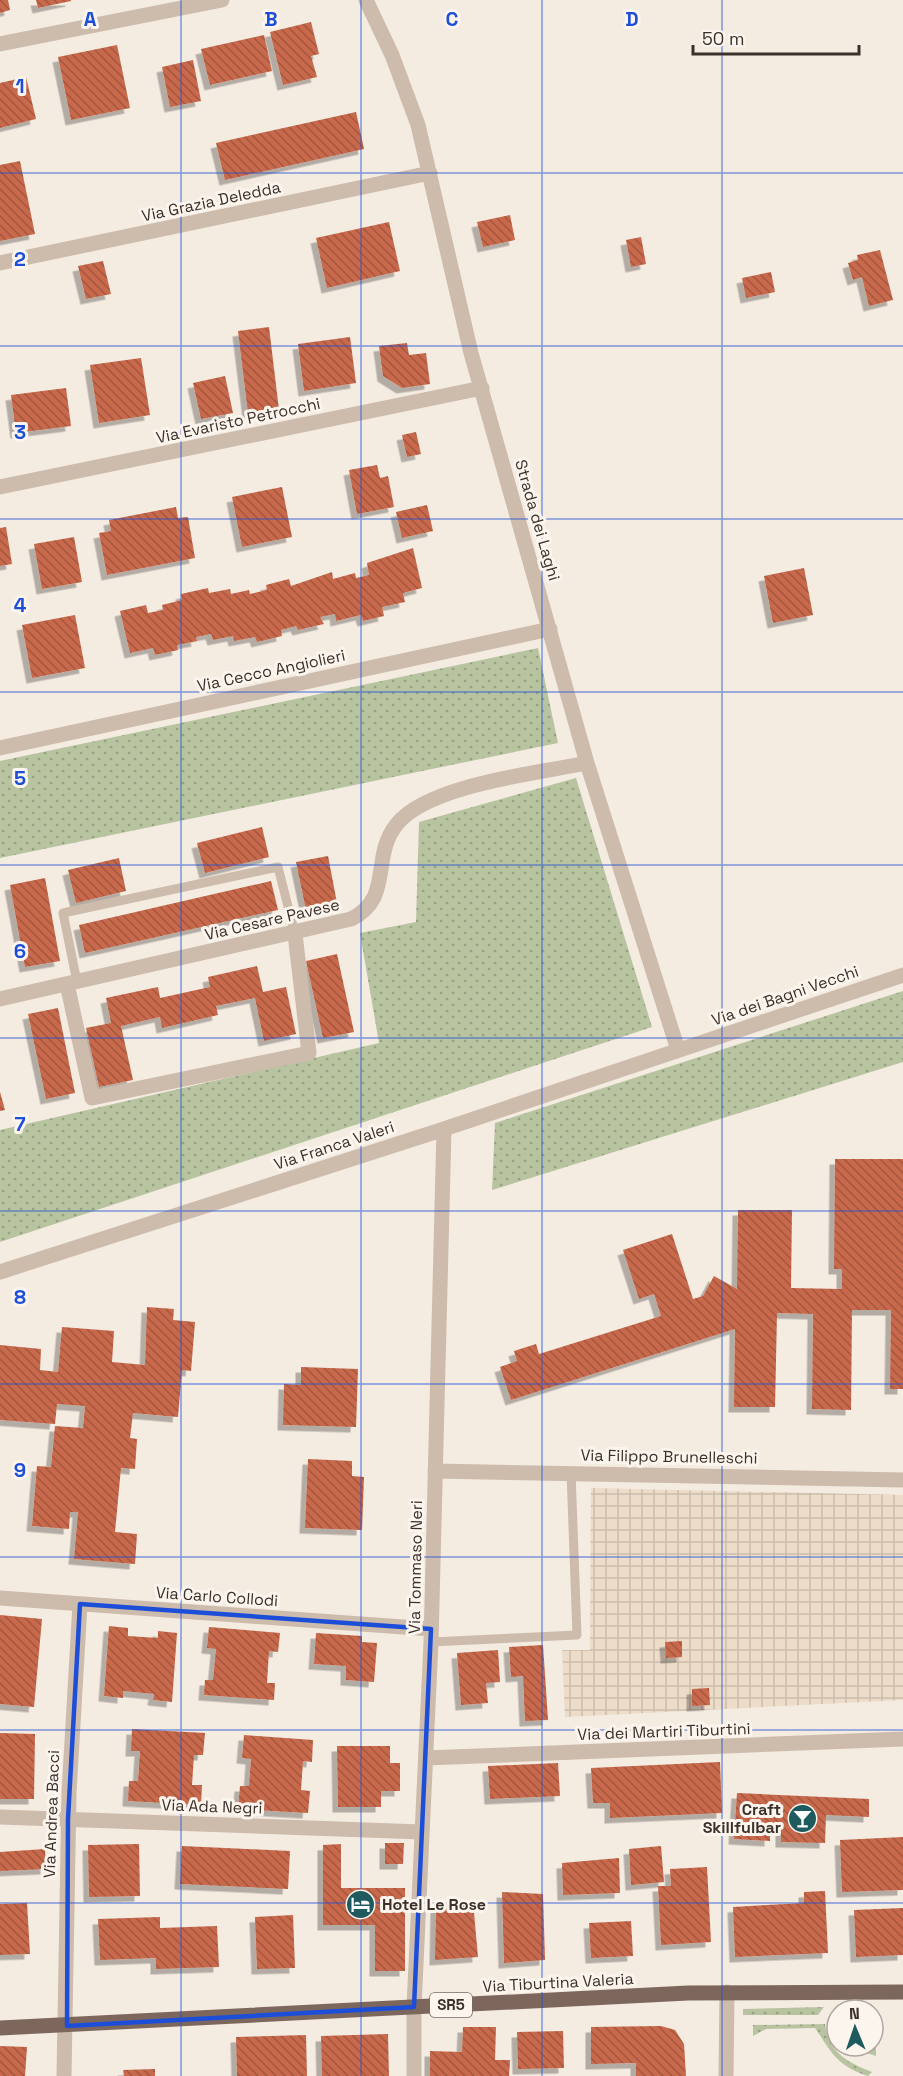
<svg xmlns="http://www.w3.org/2000/svg" width="903" height="2076" viewBox="0 0 903 2076" font-family="'Space Grotesk',sans-serif">
  <style>
    .grass { fill: url(#grass-dots) }
    .plaza { fill: url(#plaza-grid) }
    .building { fill: url(#building-back-hatch); filter: url(#shadow) }
    .lines { fill: none; stroke-linecap: round; stroke-linejoin: round }
    .service { stroke: #cdbbac; stroke-width: 9 }
    .minor { stroke: #cdbbac; stroke-width: 15 }
    .primary { stroke: #7d675c; stroke-width: 15 }
    .marked { fill: none; stroke: #1d4ed8; stroke-width: 4.5; stroke-linejoin: round }
    .grid { fill: none; stroke: #1d4ed8; stroke-width: 1.5; stroke-opacity: 0.55 }
    .labels { text-anchor: middle; stroke-width: 6; stroke-linejoin: round; paint-order: stroke }
    .shield { fill: #fbf5ee; stroke: #756b66; stroke-width: 1.5 }
    .shield-label { font-size: 15px; font-weight: bold; fill: #3b302b }
    .street-label { font-size: 16px; fill: #3b302b; stroke: #fbf5ee }
    .poi-label { font-size: 16px; font-weight: bold; fill: #3b302b; stroke: #fbf5ee; text-anchor: end }
    .grid-label { font-size: 20px; text-anchor: middle; font-weight: bold; fill: #1d4ed8; stroke: #fbf5ee; stroke-width: 6; stroke-linejoin: round; paint-order: stroke }
  </style>
  <defs>
    <pattern id="grass-dots" width="8" height="8" patternUnits="userSpaceOnUse" patternTransform="scale(1.5)"><rect width="8" height="8" fill="#b8c4a0"/><path d="M2 2h.1M6 6h.1" fill="none" stroke="#97a083" stroke-width="1.8" stroke-linecap="round"/></pattern>
    <pattern id="plaza-grid" width="8" height="8" patternUnits="userSpaceOnUse" patternTransform="scale(1.5)"><rect width="8" height="8" fill="#ecdcc8"/><path d="M0 4h8M4 0v8" fill="none" stroke="#cbbdac"/></pattern>
    <pattern id="building-back-hatch" width="6" height="6" patternUnits="userSpaceOnUse" patternTransform="scale(1.5)"><rect width="6" height="6" fill="#c8694b"/><path d="M-1 5l2 2M0 0l6 6M5-1l2 2" fill="none" stroke="#a4573f"/></pattern>
    <filter id="shadow"><feDropShadow dx="-5.5" dy="5.5" stdDeviation="0" flood-color="#0004"/></filter>
  </defs>
  <rect width="100%" height="100%" fill="#f4ebe1"/>
  <path class="grass" d="M538,648L558,743L0,858V761Z
    M576,778L652,1027L0,1242V1130L379,1043L360,933L416,922L419,822Z
    M903,991V1062L492,1190L495,1123Z
    M824,2007L818,2015H743V2009Z
    M873,2023H876V2056L849,2047L873,2046Z
    M825,2024C829,2053 847,2062 872,2072L868,2076C837,2066 832,2053 815,2028L766,2029L753,2036V2025Z"/>
  <path class="plaza" d="M591,1488L903,1495V1700L565,1717L562,1650H590Z"/>
  <path class="building" d="M0,0H8L10,10L0,13Z
    M36,0H71V1L38,8Z
    M311,22L319,54L311,56L317,77L283,85L270,32Z
    M264,35L272,71L210,85L201,49Z
    M117,45L130,108L71,120L58,57Z
    M193,60L201,101L170,107L162,67Z
    M26,77L36,119L0,128V83Z
    M356,112L364,149L225,180L216,143Z
    M20,161L35,234L0,241V165Z
    M510,215L515,240L483,247L477,222Z
    M389,222L400,271L327,288L316,238Z
    M641,237L646,264L631,267L626,240Z
    M880,250L893,300L869,306L862,277L853,280L848,263L858,260L857,255Z
    M103,261L111,294L86,299L78,266Z
    M771,272L775,292L746,298L742,278Z
    M269,327L279,410L248,413L238,331Z
    M350,337L356,383L304,391L298,344Z
    M407,343L409,355L426,353L430,384L402,388L383,376L379,346Z
    M141,358L150,415L99,423L90,365Z
    M225,376L233,413L201,419L193,383Z
    M66,388L71,426L16,433L11,395Z
    M416,432L421,454L407,457L402,435Z
    M377,465L380,478L388,476L394,507L357,514L349,470Z
    M282,487L292,537L242,547L232,497Z
    M427,505L433,531L402,538L396,512Z
    M176,507L178,518L188,517L195,558L107,575L99,533L111,531L109,520Z
    M6,527L12,564L0,566V528Z
    M74,537L82,582L42,589L34,544Z
    M413,548L422,588L403,593L405,602L382,607L384,616L363,621L361,615L336,621L335,614L320,617L324,624L298,630L296,626L281,630L282,636L257,642L255,637L234,641L233,636L213,640L211,634L196,637L197,641L177,645L178,650L155,655L153,648L130,653L120,611L146,605L148,613L163,610L162,605L182,600L181,594L208,588L209,593L230,589L231,594L249,590L250,594L267,590L266,585L289,579L291,586L332,572L333,579L355,573L356,578L369,575L367,563Z
    M804,568L813,615L773,623L764,576Z
    M75,615L85,668L32,678L22,625Z
    M262,827L269,857L205,873L197,843Z
    M328,856L337,903L306,910L296,862Z
    M119,858L126,891L76,903L68,870Z
    M45,878L60,961L25,967L10,885Z
    M271,881L278,910L85,953L79,925Z
    M337,954L354,1032L323,1038L306,961Z
    M257,966L263,992L286,987L296,1034L264,1041L255,998L216,1006L218,1015L162,1028L160,1017L121,1026L133,1080L99,1087L86,1028L111,1023L106,998L158,987L160,998L210,987L208,977Z
    M58,1008L75,1093L46,1099L28,1014Z
    M0,1092L5,1110L0,1111Z
    M835,1159H903V1389H890L891,1310H852L851,1410L812,1409L813,1314L777,1313L775,1407H734L735,1329L511,1400L500,1367L517,1361L514,1351L536,1344L539,1354L661,1316L654,1294L639,1299L623,1250L672,1234L693,1299L703,1296L714,1276L737,1289L738,1210H792L791,1288L842,1289V1269H834Z
    M147,1307L174,1309L173,1320L195,1322L191,1371L182,1370L178,1417L133,1413L130,1438L137,1439L135,1469L121,1468L115,1532L137,1534L135,1564L74,1559L78,1512H70L69,1529L32,1526L37,1466L51,1467L55,1426L83,1428L85,1406L57,1404L55,1424L0,1420V1345L41,1349L40,1370L58,1372L62,1327L114,1331L112,1362L145,1365Z
    M301,1367L358,1369L356,1427L283,1425L284,1384L301,1385Z
    M308,1459L352,1461V1476L364,1477L362,1530L305,1528Z
    M0,1615L42,1619L34,1707L0,1704Z
    M109,1626L128,1628V1636L158,1638V1631L177,1633L172,1702L153,1700L154,1694L123,1691V1698L104,1696Z
    M209,1627L280,1633L278,1652L269,1651L267,1683H275L274,1700L204,1695L205,1680H213L216,1649L207,1648Z
    M316,1633L362,1636V1642L377,1643L374,1682L346,1680V1666L314,1664Z
    M682,1641V1657L666,1658L665,1642Z
    M543,1645L548,1720L525,1721L523,1676L511,1677L509,1647Z
    M498,1650L500,1682L486,1683L488,1703L461,1705L457,1653Z
    M709,1688L710,1705L692,1706V1689Z
    M132,1729L205,1733L203,1755H194L192,1785H202L201,1805L128,1801L129,1781H138L140,1751H131Z
    M0,1733L35,1734L34,1799H0Z
    M244,1735L313,1740L312,1762L303,1761L301,1790L310,1791L308,1813L238,1809L240,1786H249L251,1759L242,1758Z
    M337,1746H390V1763H400V1791H381V1807H338Z
    M720,1762L722,1813L610,1818V1803H593L591,1768Z
    M558,1763L560,1796L490,1799L488,1766Z
    M737,1793L869,1799V1817L826,1815L825,1843L781,1842V1829H770V1841L734,1839Z
    M903,1837V1890L842,1892L840,1840Z
    M385,1843H404L403,1864H385Z
    M139,1844L140,1896L89,1897L88,1845Z
    M341,1844V1888H405V1971H375V1925H323V1845Z
    M182,1846L290,1851L288,1889L180,1884Z
    M661,1846L664,1882L631,1885L629,1849Z
    M45,1849L46,1869L0,1871V1852Z
    M619,1858L620,1893L563,1895L562,1863Z
    M707,1867L711,1942L661,1945L658,1886H671L670,1869Z
    M825,1891L828,1953L735,1957L733,1907L804,1903V1892Z
    M502,1892L543,1894L545,1960L504,1963Z
    M473,1902L478,1957L435,1960L436,1904Z
    M27,1903L30,1954L0,1955V1904Z
    M903,1908V1955L856,1957L854,1910Z
    M293,1915L295,1968L257,1969L255,1917Z
    M160,1917V1928L217,1926L219,1967L156,1969V1958L100,1960L98,1919Z
    M631,1921L633,1956L591,1958L589,1923Z
    M463,2027H496L495,2060H510L509,2076H430V2051L462,2052Z
    M591,2027L661,2026L675,2030L684,2044L686,2076H636V2063L591,2064Z
    M563,2031L564,2068L518,2069L517,2032Z
    M388,2034L389,2076H322L321,2036Z
    M306,2035L307,2076H237L236,2037Z
    M0,2046L27,2047L25,2076H0Z
    M155,2069V2076H124L123,2070Z"/>
  <g class="lines">
    <path class="service" d="M77,982L63,913L278,867L295,934
      M431,1642L577,1635L571,1472"/>
    <path class="minor" d="M366,0L392,55L418,125L471,353L587,763L678,1050
      M0,44L222,0
      M0,263L430,173
      M0,487L482,388
      M0,748L550,629
      M67,984L92,1098L309,1053L295,934
      M0,999L351,919C394,898 370,857 397,824C428,785 538,773 587,763
      M0,1272L435,1132L903,975
      M435,1471L903,1480
      M0,1598L431,1629
      M426,1758L903,1739
      M0,1817L422,1832
      M64,2076L69,1793L80,1604
      M414,2076V2007L431,1642L444,1129
      M726,2076L727,1992"/>
    <path class="primary" d="M0,2028L688,1993L903,1992"/>
  </g>
  <path class="marked" d="M80,1604L431,1629L414,2007L67,2026L68,1819Z"/>
  <path class="grid" d="M181,0V2076M361,0V2076M542,0V2076M722,0V2076M0,173H903M0,346H903M0,519H903M0,692H903M0,865H903M0,1038H903M0,1211H903M0,1384H903M0,1557H903M0,1730H903M0,1903H903"/>
  <defs>
    <symbol id="bar-disc" viewBox="-11 -11 22 22"><circle r="9.5" fill="#1f5a5e" stroke="#fbf5ee"/><path d="M-6-5H6L.8 .8V4.5H3.5V6h-7V4.5H-.8V.8Z" fill="#fff"/></symbol>
    <symbol id="hotel-disc" viewBox="-11 -11 22 22"><circle r="9.5" fill="#1f5a5e" stroke="#fbf5ee"/><path d="M-6-4.5h1.5V1H6V5H4.5V3h-9V5H-6ZM-4 0a1.8 1.8 0 1 1 3.6 0ZM.5 0V-2.5h3Q6-2.5 6 0Z" fill="#fff"/></symbol>
  </defs>
  <g fill-rule="evenodd">
    <use href="#bar-disc" x="786" y="1802" width="33" height="33"/>
    <use href="#hotel-disc" x="344" y="1888" width="33" height="33"/>
  </g>
  <g class="labels">
    <rect class="shield" x="430" y="1993" width="42" height="24" rx="4.5"/>
    <g class="shield-label">
      <text x="451" y="2010">SR5</text>
    </g>
    <g class="street-label">
      <text transform="translate(211 201) rotate(-12)" y="6">Via Grazia Deledda</text>
      <text transform="translate(238 420) rotate(-12)" y="6">Via Evaristo Petrocchi</text>
      <text transform="translate(538 520) rotate(74)" y="6">Strada dei Laghi</text>
      <text transform="translate(271 670) rotate(-12)" y="6">Via Cecco Angiolieri</text>
      <text transform="translate(272 919) rotate(-13)" y="6">Via Cesare Pavese</text>
      <text transform="translate(785 995) rotate(-19)" y="6">Via dei Bagni Vecchi</text>
      <text transform="translate(334 1145) rotate(-18)" y="6">Via Franca Valeri</text>
      <text transform="translate(669 1456) rotate(1)" y="6">Via Filippo Brunelleschi</text>
      <text transform="translate(415 1567) rotate(-89)" y="6">Via Tommaso Neri</text>
      <text transform="translate(217 1596) rotate(4)" y="6">Via Carlo Collodi</text>
      <text transform="translate(664 1731) rotate(-2)" y="6">Via dei Martiri Tiburtini</text>
      <text transform="translate(212 1806) rotate(2)" y="6">Via Ada Negri</text>
      <text transform="translate(51 1814) rotate(-88)" y="6">Via Andrea Bacci</text>
      <text transform="translate(558 1982) rotate(-3)" y="6">Via Tiburtina Valeria</text>
    </g>
    <g class="poi-label">
      <text x="781" y="1815">Craft<tspan x="781" dy="18">Skillfulbar</tspan></text>
      <text x="382" y="1910" text-anchor="start">Hotel Le Rose</text>
    </g>
  </g>
  <g class="grid-label">
    <text x="90" y="26">A</text>
    <text x="271" y="26">B</text>
    <text x="452" y="26">C</text>
    <text x="632" y="26">D</text>
    <text x="20" y="93">1</text>
    <text x="20" y="266">2</text>
    <text x="20" y="439">3</text>
    <text x="20" y="612">4</text>
    <text x="20" y="785">5</text>
    <text x="20" y="958">6</text>
    <text x="20" y="1131">7</text>
    <text x="20" y="1304">8</text>
    <text x="20" y="1477">9</text>
  </g>
  <g transform="translate(855 2028) rotate(358)"><circle r="28" fill="#fbf5ee" stroke="#aea6a0" stroke-width="1.5"/>
  <path d="M0-4.5L10 22L0 15L-10 22Z" fill="#1f5a5e"/>
  <text y="-9" font-size="16" font-weight="bold" text-anchor="middle" fill="#3b302b">N</text>
  </g>
  <path d="M693 45v9h166v-9" fill="none" stroke="#3b302b" stroke-width="3"/>
  <text x="702" y="45" font-size="18" fill="#3b302b" stroke="#fbf5ee" stroke-width="4.5" paint-order="stroke">50 m</text>
</svg>
